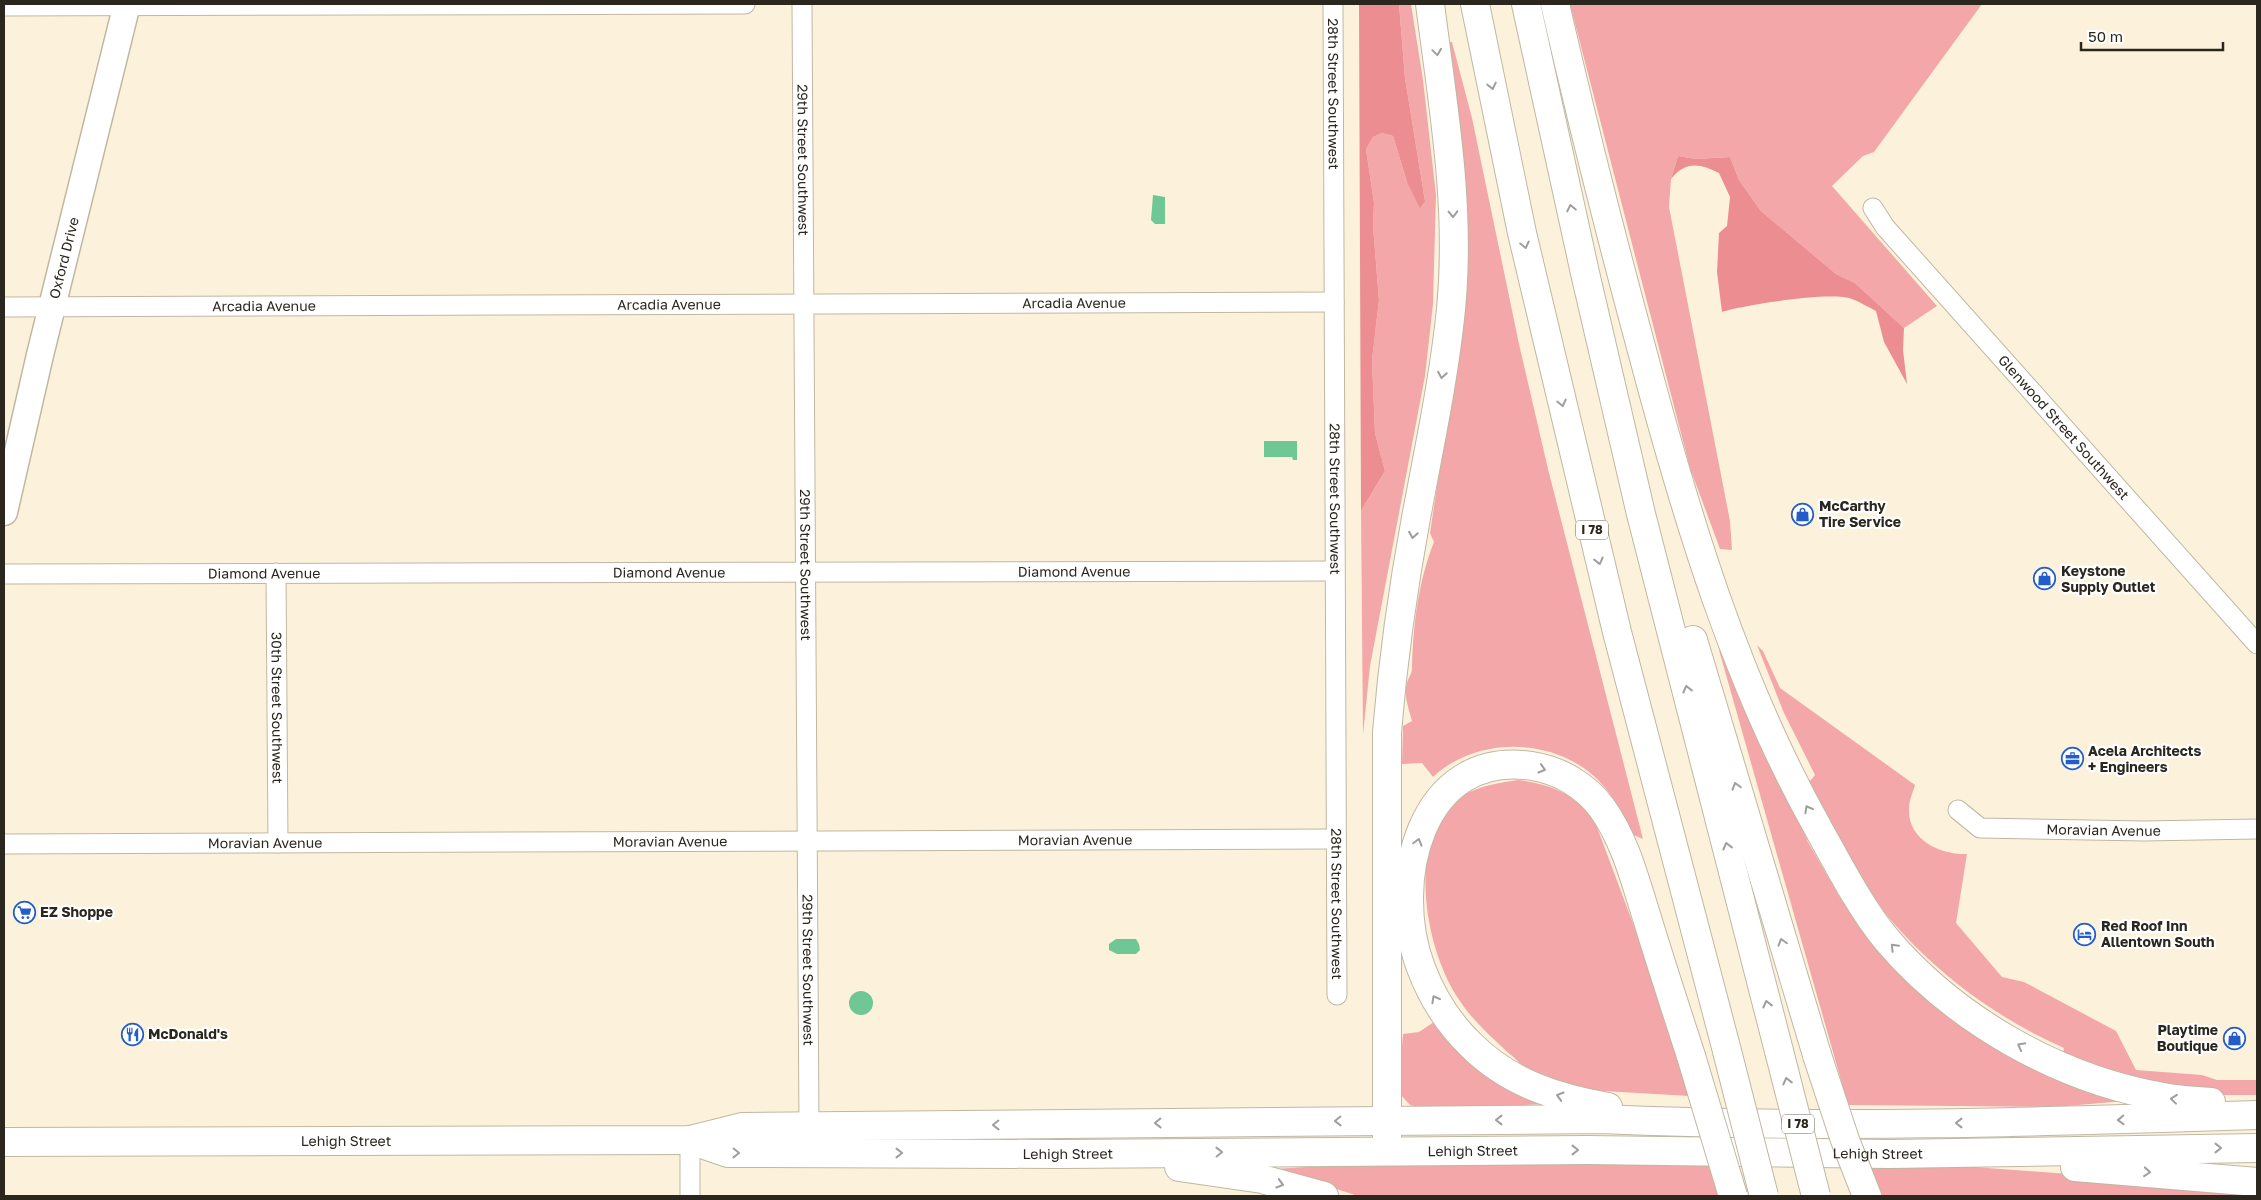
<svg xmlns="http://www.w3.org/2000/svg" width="2261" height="1200" viewBox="0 0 2261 1200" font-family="'Golos Text',sans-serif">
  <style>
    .green { fill: #f3a7a9 }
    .forest { fill: #ec8d91 }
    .water { fill: #6ec794 }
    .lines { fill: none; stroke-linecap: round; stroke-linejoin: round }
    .street-casing { stroke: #c0b7a2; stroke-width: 21 }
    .secondary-casing { stroke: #c0b7a2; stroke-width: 29 }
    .highway-casing { stroke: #c0b7a2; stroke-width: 30 }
    .street { stroke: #fff; stroke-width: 19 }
    .secondary { stroke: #fff; stroke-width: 26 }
    .highway { stroke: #fff; stroke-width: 28 }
    .highway-bridge-casing { stroke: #c0b7a2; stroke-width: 30; stroke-linecap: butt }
    .highway-bridge { stroke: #fff; stroke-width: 28 }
    .oneway { stroke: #a09e9a }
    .labels { text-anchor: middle; stroke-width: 4.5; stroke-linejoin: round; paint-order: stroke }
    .shield { fill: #fff; stroke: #6b6862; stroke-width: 1 }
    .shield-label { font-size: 12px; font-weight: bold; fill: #2b271f }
    .street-label { font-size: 14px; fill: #2b271f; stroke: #fff }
    .poi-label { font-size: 14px; font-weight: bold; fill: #2b271f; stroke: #fff; text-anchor: start }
  </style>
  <rect width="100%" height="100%" fill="#fcf2dc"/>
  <path class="green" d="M1399,4H1411L1423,80L1436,195L1433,304L1425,376L1370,666L1363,735L1361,511L1385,471L1375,433L1372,360L1379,300L1373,226L1374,203L1366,149L1373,137L1382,133L1393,136L1407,182L1425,201L1405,78Z
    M1570,4H1982L1874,152L1863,156L1832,186L1937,306L1904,328L1855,283L1836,274L1761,211L1739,180L1730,157L1696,159L1678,156L1671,179L1669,207L1730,521L1732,550L1720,549L1690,468Z
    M1449,42H1452L1472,118L1519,344L1548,469L1643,839C1639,837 1632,835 1630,832C1627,829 1626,822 1624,818C1619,809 1613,797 1606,789C1565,737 1480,733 1433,777L1422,763L1402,764L1403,726L1412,721C1409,709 1403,695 1407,683C1408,678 1412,674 1412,669C1413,626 1418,582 1434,542L1430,533L1456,359L1458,119Z
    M1757,645L1763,651L1780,688L1915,785C1913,792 1909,801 1909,808C1907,840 1941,855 1967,854L1956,923L2002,977L2024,982L2116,1031L2136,1070L2202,1075L2217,1080H2257V1095H2217L2142,1086L2063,1053L2064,1048C1973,1008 1891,938 1843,851C1831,828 1821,805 1809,782L1815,775L1784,713Z
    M1719,650L1728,657L1808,842L1840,898L1877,944L2125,1101L2055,1107L1848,1105Z
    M1519,780C1549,784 1575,794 1594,819L1644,953L1690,1096L1586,1090L1526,1074C1517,1057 1514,1059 1501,1046C1487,1033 1471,1018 1460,1001C1427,955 1406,849 1452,804C1470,787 1496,783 1519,780Z
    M1437,1020L1544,1104L1427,1110L1410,1105L1398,1092L1403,1034L1419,1032Z
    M1894,1161L2257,1188V1196H1880L1868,1162Z
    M1383,1162L1708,1163L1718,1196H1358L1275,1169Z"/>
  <path class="forest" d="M1359,4H1399L1405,78L1425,201L1420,208L1407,182L1393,136L1382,133L1373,137L1366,149L1374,203L1373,226L1379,300L1372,360L1375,433L1385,471L1361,511Z
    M1678,156L1696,159L1730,157L1739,180L1761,211L1836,274L1855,283L1904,328L1903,350L1907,384L1884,342L1876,311C1868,307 1860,302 1852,299C1830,291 1745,305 1722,312L1717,272L1719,233L1727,226L1730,197L1719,173C1700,163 1685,161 1671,179Z"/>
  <path class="water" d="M1153,195L1165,197V224H1155L1151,220Z
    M1264,441H1297V460H1293L1292,457H1264Z
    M1116,939H1136L1139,944L1140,950L1136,954H1117L1109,950V944Z
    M849 1003a12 12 0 1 1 24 0a12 12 0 1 1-24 0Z"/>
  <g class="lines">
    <defs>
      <g id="street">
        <path id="s1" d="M802,4L809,1127"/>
        <path id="s2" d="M1333,4L1337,995"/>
        <path d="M4,6L745,4"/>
        <path id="s3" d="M1873,208L1885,227L2257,644"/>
        <path id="s4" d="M4,307L1334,302"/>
        <path id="s5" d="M276,573L278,843"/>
        <path id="s6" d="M4,574L1335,571"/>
        <path id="s7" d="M1958,810L1980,828L2144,831L2257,829"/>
        <path id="s8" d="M4,844L1336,839"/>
        <path d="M690,1140V1196"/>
      </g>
      <g id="secondary">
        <path id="s9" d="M4,512L40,355L127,4"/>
      </g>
      <g id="highway">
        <path d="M1475,4L1522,233L1617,632L1727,1051"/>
        <path d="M1526,4L1585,273L1641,514L1779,1051"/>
        <path d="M1555,4C1582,122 1612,240 1644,358C1687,519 1736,682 1818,828C1838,864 1861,909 1887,940C1955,1020 2059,1079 2163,1097C2179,1100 2195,1101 2211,1102"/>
        <path d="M1693,640L1817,1055"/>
        <path d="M1608,1107C1557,1098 1509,1083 1471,1045C1449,1024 1432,997 1421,968C1389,884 1419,749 1532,766C1559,770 1586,786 1602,808C1625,840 1635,880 1647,918C1661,964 1676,1010 1691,1056"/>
        <path d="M1387,1138V732C1393,660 1403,588 1416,518C1429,448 1444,379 1451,309C1461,206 1443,106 1430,4"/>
        <path id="s10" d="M690,1140L728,1153L1058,1154L1587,1150L1889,1154L2257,1148"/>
        <path id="s11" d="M4,1142L690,1140L742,1127L1602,1119C1821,1129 2039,1122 2257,1115"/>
        <path d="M1179,1167L1262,1179L1324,1196"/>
        <path d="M2075,1167L2257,1182"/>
      </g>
    </defs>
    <use href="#street" class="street-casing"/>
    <use href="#secondary" class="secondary-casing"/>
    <use href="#highway" class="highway-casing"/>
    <use href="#street" class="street"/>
    <use href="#secondary" class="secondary"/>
    <use href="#highway" class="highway"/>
    <defs>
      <path id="highway-bridge" d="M1727,1051L1764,1196
        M1779,1051L1816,1196
        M1817,1055L1845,1140L1867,1196
        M1691,1056L1733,1196"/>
    </defs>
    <use href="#highway-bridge" class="highway-bridge-casing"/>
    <use href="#highway-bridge" class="highway-bridge"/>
  </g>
  <defs><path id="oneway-chevron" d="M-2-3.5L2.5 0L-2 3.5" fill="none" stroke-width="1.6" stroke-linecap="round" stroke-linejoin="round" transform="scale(1.25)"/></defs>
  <g class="oneway">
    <use href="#oneway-chevron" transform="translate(1437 52) rotate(82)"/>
    <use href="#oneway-chevron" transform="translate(1492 86) rotate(78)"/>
    <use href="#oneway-chevron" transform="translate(1571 208) rotate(-102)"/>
    <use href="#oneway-chevron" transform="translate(1453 214) rotate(89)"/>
    <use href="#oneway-chevron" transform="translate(1525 245) rotate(77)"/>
    <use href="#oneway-chevron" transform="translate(1442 375) rotate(99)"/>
    <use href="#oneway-chevron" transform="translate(1562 403) rotate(77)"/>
    <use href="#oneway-chevron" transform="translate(1413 535) rotate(99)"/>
    <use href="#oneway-chevron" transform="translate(1599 561) rotate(76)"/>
    <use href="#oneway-chevron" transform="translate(1687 689) rotate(-104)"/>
    <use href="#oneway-chevron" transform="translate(1542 769) rotate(17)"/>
    <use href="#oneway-chevron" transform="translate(1736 786) rotate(-106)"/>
    <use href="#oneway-chevron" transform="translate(1808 809) rotate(-119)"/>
    <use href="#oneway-chevron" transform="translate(1418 842) rotate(-74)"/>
    <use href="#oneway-chevron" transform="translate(1727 846) rotate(-104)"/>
    <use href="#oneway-chevron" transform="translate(1782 942) rotate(-106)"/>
    <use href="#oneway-chevron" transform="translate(1894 947) rotate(-134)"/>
    <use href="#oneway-chevron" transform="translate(1435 999) rotate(-119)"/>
    <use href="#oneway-chevron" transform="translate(1767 1004) rotate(-104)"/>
    <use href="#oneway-chevron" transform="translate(2021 1046) rotate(-152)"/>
    <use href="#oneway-chevron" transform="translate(1787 1081) rotate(-104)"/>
    <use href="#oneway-chevron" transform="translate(1560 1096) rotate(-164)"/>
    <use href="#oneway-chevron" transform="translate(2174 1099) rotate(-174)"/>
    <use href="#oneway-chevron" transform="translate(1499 1120) rotate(180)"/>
    <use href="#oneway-chevron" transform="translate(2121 1120) rotate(178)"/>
    <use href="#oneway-chevron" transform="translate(1338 1121) rotate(179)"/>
    <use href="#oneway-chevron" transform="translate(1158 1123) rotate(179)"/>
    <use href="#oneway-chevron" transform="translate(1959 1123) rotate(180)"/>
    <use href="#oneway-chevron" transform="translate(996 1125) rotate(179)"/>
    <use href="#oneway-chevron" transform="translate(2218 1148)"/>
    <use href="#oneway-chevron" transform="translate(1575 1150)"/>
    <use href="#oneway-chevron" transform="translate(1219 1152) rotate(-1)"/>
    <use href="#oneway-chevron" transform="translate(736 1153) rotate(1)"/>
    <use href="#oneway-chevron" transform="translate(899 1153)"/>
    <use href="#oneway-chevron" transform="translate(2147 1172) rotate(5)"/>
    <use href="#oneway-chevron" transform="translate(1280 1184) rotate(16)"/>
  </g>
  <defs>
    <symbol id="shop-ring" viewBox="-11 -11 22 22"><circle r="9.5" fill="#fff" stroke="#245cc9" stroke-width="1.5"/><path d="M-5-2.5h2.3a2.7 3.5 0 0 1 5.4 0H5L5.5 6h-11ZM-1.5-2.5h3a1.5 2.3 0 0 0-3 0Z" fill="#245cc9"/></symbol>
    <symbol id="office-ring" viewBox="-11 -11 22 22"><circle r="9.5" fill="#fff" stroke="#245cc9" stroke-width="1.5"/><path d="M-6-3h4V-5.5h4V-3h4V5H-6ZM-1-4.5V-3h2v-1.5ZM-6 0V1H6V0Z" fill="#245cc9"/></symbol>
    <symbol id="supermarket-ring" viewBox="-11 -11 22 22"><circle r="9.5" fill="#fff" stroke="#245cc9" stroke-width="1.5"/><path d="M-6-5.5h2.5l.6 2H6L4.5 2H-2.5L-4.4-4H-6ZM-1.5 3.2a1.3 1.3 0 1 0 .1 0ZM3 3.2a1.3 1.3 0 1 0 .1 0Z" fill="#245cc9"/></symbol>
    <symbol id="hotel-ring" viewBox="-11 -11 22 22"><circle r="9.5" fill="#fff" stroke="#245cc9" stroke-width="1.5"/><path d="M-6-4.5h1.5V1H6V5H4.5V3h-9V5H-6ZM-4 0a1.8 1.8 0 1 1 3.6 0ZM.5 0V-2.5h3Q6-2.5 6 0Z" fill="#245cc9"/></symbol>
    <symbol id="restaurant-ring" viewBox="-11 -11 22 22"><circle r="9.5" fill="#fff" stroke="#245cc9" stroke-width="1.5"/><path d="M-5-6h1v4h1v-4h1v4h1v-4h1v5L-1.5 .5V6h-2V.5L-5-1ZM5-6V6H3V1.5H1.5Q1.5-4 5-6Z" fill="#245cc9"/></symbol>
  </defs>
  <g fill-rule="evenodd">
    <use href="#shop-ring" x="1790" y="502" width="25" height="25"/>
    <use href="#shop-ring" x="2032" y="566" width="25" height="25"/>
    <use href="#office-ring" x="2060" y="746" width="25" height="25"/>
    <use href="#supermarket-ring" x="12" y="900" width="25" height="25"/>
    <use href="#hotel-ring" x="2072" y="922" width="25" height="25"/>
    <use href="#restaurant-ring" x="120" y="1022" width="25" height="25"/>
    <use href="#shop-ring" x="2222" y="1026" width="25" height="25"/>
  </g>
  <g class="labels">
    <g class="shield">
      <rect x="1576" y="520.5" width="32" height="19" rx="4"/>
      <rect x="1782" y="1114.5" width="32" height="19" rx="4"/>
    </g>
    <g class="shield-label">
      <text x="1592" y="534">I 78</text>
      <text x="1798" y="1128">I 78</text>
    </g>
    <g class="street-label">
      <text dy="5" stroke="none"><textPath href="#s2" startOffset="90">28th Street Southwest</textPath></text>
      <text dy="5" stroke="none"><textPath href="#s1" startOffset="156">29th Street Southwest</textPath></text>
      <text dy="5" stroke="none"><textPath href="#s9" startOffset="261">Oxford Drive</textPath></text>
      <text dy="5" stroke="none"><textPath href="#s4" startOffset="1070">Arcadia Avenue</textPath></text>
      <text dy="5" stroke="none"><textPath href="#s4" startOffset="665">Arcadia Avenue</textPath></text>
      <text dy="5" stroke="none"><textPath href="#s4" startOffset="260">Arcadia Avenue</textPath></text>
      <text dy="5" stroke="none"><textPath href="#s3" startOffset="291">Glenwood Street Southwest</textPath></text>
      <text dy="5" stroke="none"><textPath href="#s2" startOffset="495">28th Street Southwest</textPath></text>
      <text dy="5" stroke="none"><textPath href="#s1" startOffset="561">29th Street Southwest</textPath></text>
      <text dy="5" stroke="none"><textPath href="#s6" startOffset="1070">Diamond Avenue</textPath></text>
      <text dy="5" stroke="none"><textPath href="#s6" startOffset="665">Diamond Avenue</textPath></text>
      <text dy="5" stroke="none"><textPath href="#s6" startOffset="260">Diamond Avenue</textPath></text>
      <text dy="5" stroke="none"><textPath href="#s5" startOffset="135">30th Street Southwest</textPath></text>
      <text dy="5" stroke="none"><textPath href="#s7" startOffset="152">Moravian Avenue</textPath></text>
      <text dy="5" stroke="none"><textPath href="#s8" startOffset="1071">Moravian Avenue</textPath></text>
      <text dy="5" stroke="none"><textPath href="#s8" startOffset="666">Moravian Avenue</textPath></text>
      <text dy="5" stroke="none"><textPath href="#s8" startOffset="261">Moravian Avenue</textPath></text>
      <text dy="5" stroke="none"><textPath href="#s2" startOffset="900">28th Street Southwest</textPath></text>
      <text dy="5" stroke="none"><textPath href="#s1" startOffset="966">29th Street Southwest</textPath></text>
      <text dy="5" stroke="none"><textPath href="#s11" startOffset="342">Lehigh Street</textPath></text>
      <text dy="5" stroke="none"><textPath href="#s10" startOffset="785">Lehigh Street</textPath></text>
      <text dy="5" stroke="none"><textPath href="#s10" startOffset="380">Lehigh Street</textPath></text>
      <text dy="5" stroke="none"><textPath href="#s10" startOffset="1190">Lehigh Street</textPath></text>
    </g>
    <g class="poi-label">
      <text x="1819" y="511">McCarthy<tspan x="1819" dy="16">Tire Service</tspan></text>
      <text x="2061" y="576">Keystone<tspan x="2061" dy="16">Supply Outlet</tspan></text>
      <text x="2088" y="756">Acela Architects<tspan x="2088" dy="16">+ Engineers</tspan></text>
      <text x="40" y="917">EZ Shoppe</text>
      <text x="2101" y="931">Red Roof Inn<tspan x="2101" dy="16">Allentown South</tspan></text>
      <text x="2218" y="1035" text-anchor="end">Playtime<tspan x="2218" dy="16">Boutique</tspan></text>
      <text x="148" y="1039">McDonald's</text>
    </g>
  </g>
  <rect width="2261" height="1200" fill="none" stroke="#2b271f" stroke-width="10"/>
  <path d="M2081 42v8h142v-8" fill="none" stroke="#2b271f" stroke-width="2.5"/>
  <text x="2088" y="42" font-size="15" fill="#2b271f" stroke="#ffffff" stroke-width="4" paint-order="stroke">50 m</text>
</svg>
